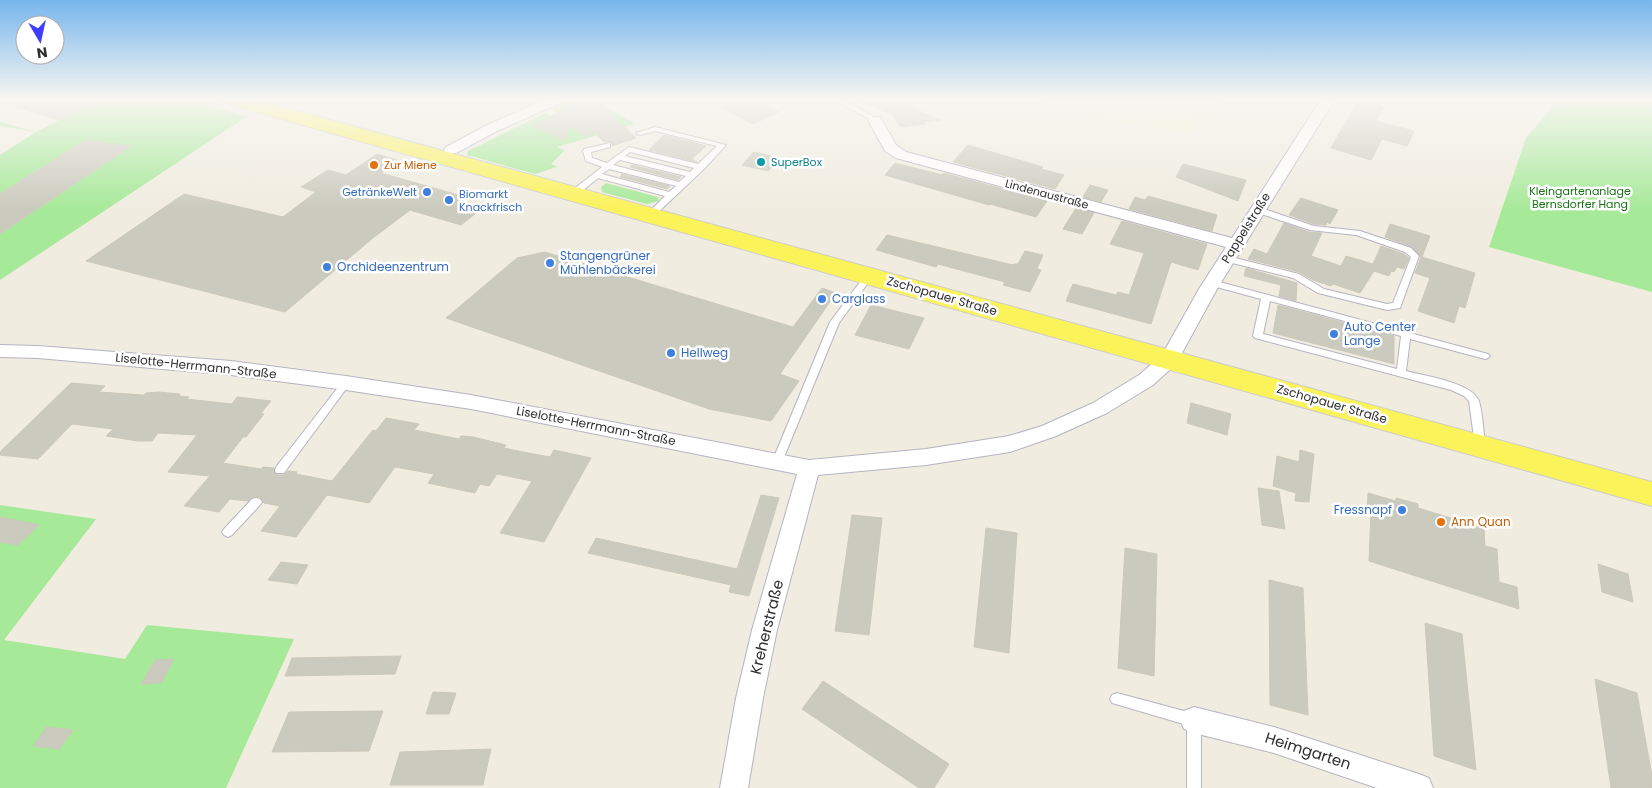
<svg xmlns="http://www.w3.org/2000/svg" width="1652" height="788" viewBox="0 0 1652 788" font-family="Poppins,sans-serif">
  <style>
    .education { fill: #f2edcf }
    .green { fill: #a6e999 }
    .building { fill: #cbcabe; stroke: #ccc9b9 }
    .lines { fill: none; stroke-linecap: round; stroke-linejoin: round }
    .lane-casing { stroke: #b4b4c2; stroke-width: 2 }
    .street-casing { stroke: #b4b4c2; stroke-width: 2 }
    .primary-casing { stroke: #cdcdcd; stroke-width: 2 }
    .lane { fill: #fff; fill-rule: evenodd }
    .street { fill: #fff; fill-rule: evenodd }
    .primary { fill: #fbf35a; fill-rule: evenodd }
    .culture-dot { fill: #0f9aa8; stroke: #fff; stroke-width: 2 }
    .food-dot { fill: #e8710a; stroke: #fff; stroke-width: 2 }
    .shop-dot { fill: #3f7fe0; stroke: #fff; stroke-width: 2 }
    .labels { text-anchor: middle; stroke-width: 5; stroke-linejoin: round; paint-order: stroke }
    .far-culture-label { font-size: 11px; fill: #0d838f; stroke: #fff; text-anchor: start }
    .far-food-label { font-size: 11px; fill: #c56008; stroke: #fff; text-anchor: start }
    .far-park-label { font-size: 11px; fill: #187316; stroke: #fff }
    .far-shop-label { font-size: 11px; fill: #366cbe; stroke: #fff; text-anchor: end }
    .far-street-label { font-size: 11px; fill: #2e2e2e; stroke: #fff }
    .street-label { font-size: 12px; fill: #2e2e2e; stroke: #fff }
    .shop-label { font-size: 12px; fill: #366cbe; stroke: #fff; text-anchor: start }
    .food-label { font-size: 12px; fill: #c56008; stroke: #fff; text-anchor: start }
    .near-street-label { font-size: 15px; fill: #2e2e2e; stroke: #fff }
  </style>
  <rect width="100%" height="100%" fill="#f0ece0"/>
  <path class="education" d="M1028,99H1218L1219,106L1209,105L1210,118L1194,116L1195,133L1121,124Z"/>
  <path class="green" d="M80,99H189L246,117L0,280V234L130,147L85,140L0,194V155L36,132L0,126V122L36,132L92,103Z
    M577,99H594L635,124L557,147L565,150L551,164L557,167L535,174L467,155L468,151L545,113L570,126L576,123L552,110Z
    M1559,99L1652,101V292L1489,247L1526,138Z
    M606,183L658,197L659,201L647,204L602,192L601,187Z
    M0,505L96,519L4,640L125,659L147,625L294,639L226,788H0Z"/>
  <path class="building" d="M4,99H101L59,120L3,103Z
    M587,99H596L636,138L612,146L611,142H604L594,132L587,136L570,126L565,140L533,125Z
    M736,99H755L779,112L753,124L720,107Z
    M858,99H894L940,120L924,122L925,124L900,127L894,116Z
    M1359,99H1375L1374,104L1384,107L1376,121L1414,131L1407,146L1382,139L1371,160L1331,148Z
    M664,135L706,146L692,159L697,162L649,150Z
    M86,140L131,146L0,234V194Z
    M968,145L1043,167L1041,169L1064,175L1055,189L953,162Z
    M754,152L780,158L768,171L742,165Z
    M377,154L397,160L384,168L387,169L381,173L462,196L457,200L481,206L478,209H481L461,225L410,210L373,238L285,312L86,261L184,194L283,217L316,192L301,187L328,170L346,175Z
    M895,163L942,175L944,173L1047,201L1036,217L990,204L989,205L885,175Z
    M1183,164L1246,180L1238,201L1176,177Z
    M632,165L681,177L678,180L630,167Z
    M622,174L670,186L667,189L620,177Z
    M1090,185L1108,190L1101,202L1083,197Z
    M1148,196L1217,215L1212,231L1129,209L1135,197L1145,200Z
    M1301,198L1338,210L1330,224L1327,222L1326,225L1314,224L1289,215Z
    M1076,208L1094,213L1082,234L1063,229Z
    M1122,221L1207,244L1198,270L1171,262L1151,324L1066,301L1073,284L1116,295L1118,292L1129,295L1144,253L1110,244Z
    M1284,223L1309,232L1322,233L1311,256L1341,266L1346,256L1373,264L1381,246L1404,254L1409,258L1404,269L1397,267L1394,272L1391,271L1389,276L1374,271L1360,293L1333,284L1331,286L1313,280L1299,272L1248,259L1254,249L1267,254Z
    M1390,224L1430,236L1422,257L1475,273L1465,308L1459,306L1454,323L1418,311L1430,278L1415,273L1421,257L1412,247L1385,237Z
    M887,235L1013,265L1014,264H1018L1025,251L1043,255L1037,269L1041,270L1030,292L1003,285L1005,282L938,264L936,267L876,250Z
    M545,252L793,327L822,288L836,293L780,374L799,381L771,421L709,409L446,318L517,258Z
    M1246,268L1297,283L1296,301L1279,296L1281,285L1244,276Z
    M871,305L924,318L909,349L855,335Z
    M1278,305L1394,336V364L1273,333Z
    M71,383L105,386L99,392L144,395L146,393L158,392L180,394L179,396L189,397L187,399L232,404L237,397L271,401L261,413L264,414L246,437H243L223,463L261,469L263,467L274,468L276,475H284L288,471L297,472L296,474L332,481L373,430L376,431L386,418L419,424L414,430L459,439L461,436L473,437L506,445L504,448L528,453L550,457L554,450L591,458L544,542L500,533L532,481L497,474L489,486L480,484L475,493L428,483L434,474L395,467L369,503L327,495L296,537L261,531L280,506L264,503L260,497H252L248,501L230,499L219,512L184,506L210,476L168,472L197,435L158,433L152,441H138L106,436L113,429L72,424L38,459L0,455V452Z
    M1191,403L1231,414L1227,435L1187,423Z
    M1300,450L1314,454L1309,502L1295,501L1296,493L1273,486L1277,456L1299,462Z
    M1258,488L1279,491L1285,529L1262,525Z
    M1368,493L1396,501V498L1418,504V508L1484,528L1485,546L1497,549L1499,582L1517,587L1519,609L1369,561L1371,512L1367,511Z
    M761,495L779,498L749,596L729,592L731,585L588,553L596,538L737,569Z
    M852,515L882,518L869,635L835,631Z
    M0,517L39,525L18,545L0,542Z
    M986,528L1017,533L1009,653L974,647Z
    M1125,548L1157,554L1154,676L1118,668Z
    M281,562L308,565L297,584L268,580Z
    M1598,564L1628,574L1633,602L1602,592Z
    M1269,580L1303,588L1308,715L1270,705Z
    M1425,623L1462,634L1476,770L1434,756Z
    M401,656L395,674L285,676L292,658Z
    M174,659L161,683L141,684L155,660Z
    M1595,679L1637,693L1652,776V788H1611Z
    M823,681L949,764L934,788H919L802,709Z
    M433,692L456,693L449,714H426Z
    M383,711L369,751L272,752L289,712Z
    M47,727L73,730L59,749L33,746Z
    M491,749L483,785H390L400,752Z"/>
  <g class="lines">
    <defs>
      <path id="lane" d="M833,99H842L879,120L873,121Z
        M655,127L726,145L704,169L653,217H647L646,215L665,196L598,178L576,196H570V192L602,167L586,161L583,151L584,149L610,143V147L591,152L592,158L607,163L629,147L698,164L717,146L655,131L640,135L636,133ZM630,152L694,168L690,172L625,156ZM620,160L686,176L679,182L613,165ZM609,169L676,186L669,192L602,174Z
        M1255,208H1261L1314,226L1360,231L1411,248L1419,256L1400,308L1387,310L1318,293L1293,278L1224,261L1223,259L1227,256L1299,274L1324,289L1387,304L1393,303L1411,257L1405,252L1356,235L1310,230L1255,212Z
        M869,273L873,276L839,323L782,462L781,465H773L772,462L830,322L866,274Z
        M1212,280L1488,354L1490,356L1488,358L1485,359L1410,339L1406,371C1424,376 1469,382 1478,399C1482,406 1484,435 1485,445L1484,448H1476L1475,445L1469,401L1464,396L1451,390L1255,338L1253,336L1261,299L1209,285L1208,283ZM1270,301L1401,336L1397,369L1263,334Z
        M346,380L349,381L351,383L349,385L284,473H276L275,470L276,467L343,381Z
        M256,498L260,499L262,502L260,505L232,535L228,537L224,535L222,532L224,529L252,499Z
        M1117,693L1199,715L1201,720V788H1187V725L1112,703L1110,699L1112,695Z"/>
      <path id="street" d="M546,99H565L563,102L497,131L456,153H446L444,150L446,147L487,125Z
        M1321,99H1335L1217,289L1176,364L1153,385L1107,413L1056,436L1010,452L926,465L818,475L777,630L763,698L748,788H720L736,698L752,630L797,474L471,409L346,390L231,375L38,358L0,357V345L38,346L231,361L346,376L471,395L809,460L926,449L1009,436L1042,426L1093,403L1139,375L1162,355L1199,289L1226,247L896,158L885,151L868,120L870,117H880L896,145L906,152L1232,238Z
        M1194,707L1274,727L1419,774L1429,778L1433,788H1377L1274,753L1194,733L1184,729L1180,720L1184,711Z"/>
      <path id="primary" d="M223,99H254L1652,482V506L225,103Z"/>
    </defs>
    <use href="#lane" class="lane-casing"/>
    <use href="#street" class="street-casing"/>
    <use href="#primary" class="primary-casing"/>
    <use href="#lane" class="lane"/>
    <use href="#street" class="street"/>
    <use href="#primary" class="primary"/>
  </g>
  <linearGradient id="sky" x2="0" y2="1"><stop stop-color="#77b6ee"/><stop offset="0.47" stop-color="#f8f6f1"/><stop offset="1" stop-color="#f8f6f1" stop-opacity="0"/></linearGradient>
  <rect width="1652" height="210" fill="url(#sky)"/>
  <circle class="culture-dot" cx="761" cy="162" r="5"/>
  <g class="food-dot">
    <circle cx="374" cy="165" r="5"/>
    <circle cx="1441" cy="522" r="5"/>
  </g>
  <g class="shop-dot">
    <circle cx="427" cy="192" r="5"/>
    <circle cx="449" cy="200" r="5"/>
    <circle cx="550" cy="263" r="5"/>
    <circle cx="327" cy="267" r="5"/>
    <circle cx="822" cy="299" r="5"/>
    <circle cx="1334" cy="334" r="5"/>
    <circle cx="671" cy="353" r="5"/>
    <circle cx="1402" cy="510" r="5"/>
  </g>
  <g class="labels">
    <g class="far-culture-label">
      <text x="771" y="166">SuperBox</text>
    </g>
    <g class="far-food-label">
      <text x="384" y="169">Zur Miene</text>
    </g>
    <g class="far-park-label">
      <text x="1580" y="195">Kleingartenanlage<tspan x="1580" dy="13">Bernsdorfer Hang</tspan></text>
    </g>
    <g class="far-shop-label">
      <text x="417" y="196">GetränkeWelt</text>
      <text x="459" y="198" text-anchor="start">Biomarkt<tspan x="459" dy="13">Knackfrisch</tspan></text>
    </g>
    <g class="far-street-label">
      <text transform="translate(1047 194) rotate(15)" y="4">Lindenaustraße</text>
    </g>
    <g class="street-label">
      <text transform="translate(1246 228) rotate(-58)" y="4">Pappelstraße</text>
      <text transform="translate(942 296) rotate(16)" y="4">Zschopauer Straße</text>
      <text transform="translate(196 366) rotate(6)" y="4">Liselotte-Herrmann-Straße</text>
      <text transform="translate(1332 404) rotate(16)" y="4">Zschopauer Straße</text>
      <text transform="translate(596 426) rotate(11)" y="4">Liselotte-Herrmann-Straße</text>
    </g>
    <g class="shop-label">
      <text x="560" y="260">Stangengrüner<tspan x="560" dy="14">Mühlenbäckerei</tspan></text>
      <text x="337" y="271">Orchideenzentrum</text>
      <text x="832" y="303">Carglass</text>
      <text x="1344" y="331">Auto Center<tspan x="1344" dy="14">Lange</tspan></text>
      <text x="681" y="357">Hellweg</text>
      <text x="1392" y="514" text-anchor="end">Fressnapf</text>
    </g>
    <g class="food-label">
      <text x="1451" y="526">Ann Quan</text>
    </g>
    <g class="near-street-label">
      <text transform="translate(767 627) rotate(-76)" y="5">Kreherstraße</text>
      <text transform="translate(1308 751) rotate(18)" y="5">Heimgarten</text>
    </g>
  </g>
  <g transform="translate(40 40) rotate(171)"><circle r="24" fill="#ffffff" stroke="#ababab"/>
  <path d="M0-4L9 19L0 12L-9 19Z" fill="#3e3eff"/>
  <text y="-8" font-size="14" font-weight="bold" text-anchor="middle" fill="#2e2e2e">N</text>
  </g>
</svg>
